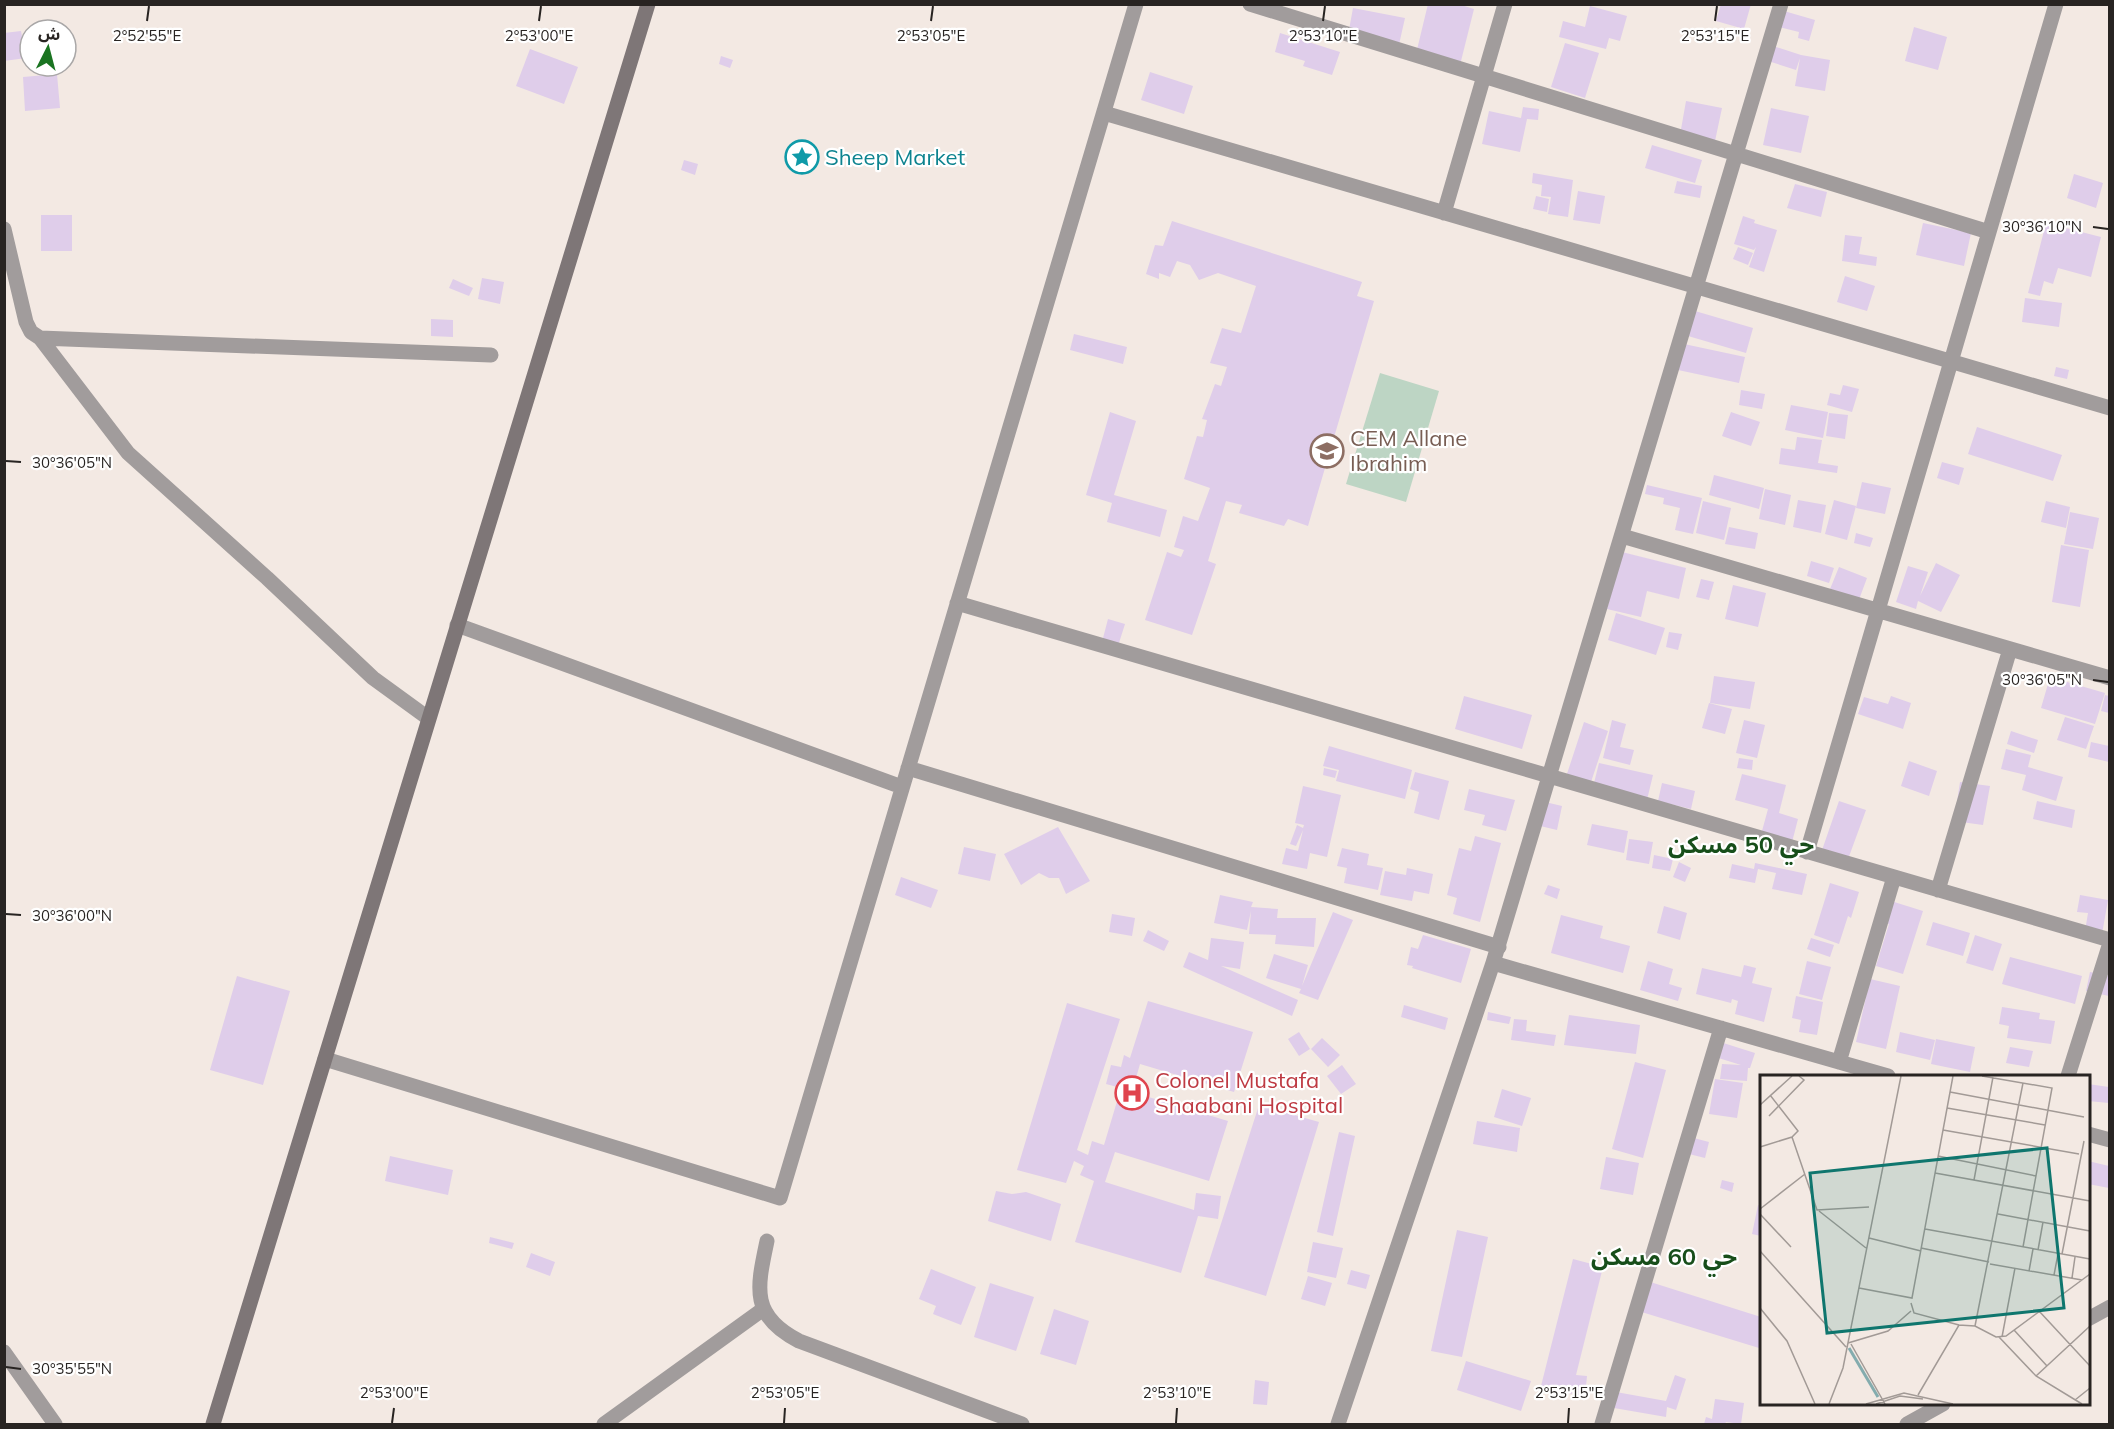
<svg xmlns="http://www.w3.org/2000/svg" width="2114" height="1429" viewBox="0 0 2114 1429" font-family="Mulish,'Noto Sans Arabic',sans-serif">
  <style>
    .green { fill: #bdd5c4 }
    .building { fill: #dfcdea }
    .lines { fill: none; stroke-linecap: round; stroke-linejoin: round }
    .minor { stroke: #a19c9c; stroke-width: 15 }
    .tertiary { stroke: #a19c9c; stroke-width: 15 }
    .secondary { stroke: #7e7677; stroke-width: 15 }
    .ticks { fill: none; stroke: #282422; stroke-width: 2 }
    .labels { text-anchor: middle; stroke-width: 4.5; stroke-linejoin: round; paint-order: stroke }
    .culture-label { font-size: 22px; fill: #0d838f; stroke: #fff; text-anchor: start }
    .education-label { font-size: 22px; fill: #785e54; stroke: #fff; text-anchor: start }
    .health-label { font-size: 22px; fill: #be3a42; stroke: #fff; text-anchor: start }
    .neighbourhood-label { font-size: 24px; font-weight: bold; fill: #174e1a; stroke: #fff }
    .inset-river { fill: none; stroke: #84acae; stroke-width: 3 }
    .inset-road { fill: none; stroke: #a29a96; stroke-width: 1.5 }
    .view { fill: #0f766e; fill-opacity: 0.15; stroke: #0f766e; stroke-width: 3 }
    .inset-edge { fill: none; stroke: #282422; stroke-width: 3 }
    .ticks-label { font-size: 15px; text-anchor: middle; fill: #282422; stroke: #fff; stroke-width: 4.5; stroke-linejoin: round; paint-order: stroke }
  </style>
  <rect width="100%" height="100%" fill="#f3e9e3"/>
  <path class="green" d="M1380,373L1439,391L1406,502L1346,484Z"/>
  <path class="building" d="M1428,4H1458L1474,9L1459,69L1415,58Z
    M1721,4H1751L1744,29L1716,21Z
    M1590,6L1627,16L1620,41L1609,38L1606,49L1559,37L1563,21L1585,27Z
    M1353,8L1405,18L1398,49L1381,45L1382,37L1349,30Z
    M1784,11L1815,20L1809,41L1798,38L1799,32L1779,27Z
    M1914,27L1947,37L1938,70L1905,61Z
    M21,31L26,58L4,61V33Z
    M1280,33L1340,52L1332,75L1303,66L1305,61L1275,52Z
    M1565,43L1599,53L1585,98L1551,87Z
    M1773,46L1801,55L1830,60L1825,91L1795,86L1800,58L1796,70L1768,61Z
    M530,49L578,67L564,104L516,86Z
    M721,56L733,60L730,68L719,64Z
    M1150,72L1193,86L1184,114L1141,100Z
    M57,74L60,108L25,111L23,77Z
    M1686,101L1722,108L1715,141L1680,135Z
    M1523,107L1539,109L1538,120L1527,119L1520,152L1482,144L1489,111L1521,118Z
    M1771,108L1809,116L1801,153L1763,145Z
    M1652,145L1702,160L1695,183L1645,168Z
    M684,160L698,164L695,175L681,170Z
    M1533,173L1573,180L1568,217L1548,214L1551,197L1541,196L1542,185L1532,183Z
    M2074,174L2103,183L2096,208L2067,198Z
    M1677,181L1702,186L1700,198L1674,193Z
    M1795,184L1827,192L1821,217L1787,208Z
    M1578,191L1605,196L1600,224L1573,220Z
    M1536,196L1549,199L1547,212L1533,209Z
    M41,215H72V251H41Z
    M1743,216L1755,220L1754,223L1777,230L1764,272L1749,267L1756,247L1754,250L1734,244Z
    M1172,221L1362,282L1357,296L1374,301L1308,526L1288,519L1284,526L1239,513L1242,505L1226,501L1208,561L1216,564L1192,635L1145,620L1167,552L1181,557L1184,550L1174,547L1183,516L1198,521L1210,488L1184,479L1197,436L1203,437L1207,420L1202,419L1215,384L1221,386L1227,367L1210,363L1222,328L1241,333L1256,286L1218,273L1199,280L1190,265L1177,261L1170,277L1159,273V279L1146,274L1155,245L1163,246Z
    M1923,223L1971,233L1964,266L1916,255Z
    M2046,223L2101,237L2091,277L2058,268L2053,284L2044,281L2040,296L2028,293Z
    M1845,235L1862,237L1859,254L1877,257L1876,266L1842,261Z
    M1738,247L1753,253L1748,265L1733,259Z
    M1845,276L1875,286L1867,311L1837,302Z
    M482,278L504,282L500,304L478,299Z
    M453,279L473,288L469,296L449,288Z
    M2025,298L2062,303L2059,327L2022,322Z
    M1695,311L1753,328L1746,353L1688,336Z
    M431,319L453,320V337L431,336Z
    M1074,334L1127,347L1123,364L1070,350Z
    M1684,344L1745,357L1739,383L1678,370Z
    M2056,367L2069,370L2067,379L2054,376Z
    M1843,385L1859,389L1852,412L1827,405L1830,393L1840,395Z
    M1741,390L1765,394L1762,409L1739,405Z
    M1791,405L1828,412L1823,438L1785,430Z
    M1110,412L1136,421L1114,495L1167,510L1160,537L1107,522L1112,503L1086,495Z
    M1731,412L1760,422L1751,446L1722,436Z
    M1829,413L1848,415L1845,439L1826,436Z
    M1977,427L2062,455L2053,481L1968,454Z
    M1797,437L1822,440L1818,463L1838,466L1837,473L1779,464L1781,448L1795,450Z
    M1942,462L1964,468L1959,485L1937,478Z
    M1714,475L1764,488L1759,509L1709,495Z
    M1862,482L1891,488L1885,514L1856,508Z
    M1647,485L1702,498L1693,534L1675,530L1680,508L1663,504L1664,498L1645,494Z
    M1765,489L1791,495L1785,525L1759,519Z
    M1798,500L1826,505L1821,533L1793,527Z
    M1834,500L1856,506L1847,540L1825,534Z
    M1703,501L1731,508L1724,540L1696,533Z
    M2046,501L2070,507L2066,528L2041,522Z
    M2070,512L2099,518L2093,549L2064,544Z
    M1729,527L1758,533L1755,549L1725,544Z
    M1856,533L1873,538L1870,547L1854,543Z
    M2061,545L2089,550L2080,607L2052,602Z
    M1622,552L1686,568L1679,599L1647,591L1641,617L1607,609Z
    M1811,561L1834,568L1829,583L1807,576Z
    M1936,563L1960,575L1941,612L1918,601L1916,609L1896,602L1908,566L1928,572L1920,596Z
    M1839,567L1867,578L1857,605L1828,594Z
    M1701,579L1714,582L1709,600L1696,597Z
    M1733,585L1766,593L1758,627L1725,619Z
    M1616,613L1665,628L1656,655L1608,640Z
    M1108,619L1125,624L1118,646L1102,642Z
    M1669,632L1682,634L1678,650L1666,647Z
    M1714,676L1755,682L1750,709L1710,703Z
    M2050,677L2105,693L2095,724L2041,708Z
    M2105,695L2109,696V713L2101,711Z
    M1464,696L1532,715L1522,749L1455,729Z
    M1891,696L1911,703L1903,729L1858,714L1864,697L1888,704Z
    M1709,703L1732,709L1725,734L1702,728Z
    M2065,717L2094,726L2086,749L2057,740Z
    M1612,720L1626,724L1620,747L1634,750L1630,765L1603,758Z
    M1744,720L1765,725L1757,758L1736,753Z
    M1584,722L1608,731L1589,788L1565,780Z
    M2011,731L2038,740L2034,753L2007,744Z
    M2091,742L2109,746V762L2088,757Z
    M1329,746L1412,770L1405,799L1336,781L1339,770L1323,766Z
    M2006,749L2031,755L2028,767L2063,777L2056,801L2022,790L2026,775L2001,769Z
    M1739,758L1753,760L1752,770L1737,768Z
    M1909,761L1937,771L1929,796L1901,786Z
    M1599,763L1653,775L1646,804L1592,791Z
    M1324,768L1337,771L1335,778L1323,775Z
    M1415,772L1449,781L1439,820L1414,813L1419,792L1410,789Z
    M1742,774L1786,785L1779,813L1798,819L1790,850L1759,842L1768,809L1735,800Z
    M1960,782L1990,786L1983,825L1954,821Z
    M1662,783L1695,791L1691,809L1658,801Z
    M1303,786L1341,795L1327,857L1310,853L1307,869L1282,864L1286,848L1298,851L1303,830L1296,846L1290,844L1297,825L1303,828L1304,825L1295,823Z
    M1469,789L1515,800L1506,831L1482,825L1485,815L1464,810Z
    M1541,801L1562,806L1557,830L1536,825Z
    M1839,801L1866,810L1847,862L1821,853Z
    M2037,801L2075,810L2072,828L2033,819Z
    M1592,824L1628,831L1624,853L1587,845Z
    M1058,827L1090,881L1066,894L1059,878H1049L1039,873L1021,885L1004,854Z
    M1475,836L1501,843L1480,922L1453,914L1457,898L1447,895L1459,848L1471,851Z
    M1629,839L1653,842L1649,864L1626,860Z
    M964,847L996,854L990,881L958,874Z
    M1342,848L1369,854L1367,865L1383,868L1378,890L1344,883L1347,868L1337,866Z
    M1654,855L1673,859L1670,871L1652,868Z
    M1679,862L1691,868L1685,882L1673,877Z
    M1755,863L1807,874L1802,895L1772,889L1776,873L1758,869L1755,883L1729,878L1732,864L1754,869Z
    M1407,868L1433,874L1429,894L1414,891L1412,901L1380,895L1385,871L1406,875Z
    M901,877L938,890L931,908L895,895Z
    M1830,883L1859,892L1851,918L1848,916L1839,944L1814,935Z
    M1548,885L1560,889L1557,899L1544,894Z
    M1220,895L1253,902L1251,907L1278,909L1277,918H1316L1314,947L1275,944L1276,935L1249,934L1251,911L1247,930L1214,923Z
    M2080,895L2108,900L2102,934L2085,931L2088,913L2077,912Z
    M1891,901L1923,911L1903,974L1876,966L1889,924L1884,923Z
    M1664,906L1687,913L1680,940L1657,933Z
    M1333,912L1353,920L1318,1000L1299,993L1301,989L1266,978L1274,954L1308,965L1302,986Z
    M1112,914L1135,918L1132,936L1109,932Z
    M1561,915L1603,926L1600,938L1630,946L1623,973L1551,953Z
    M1933,922L1970,933L1963,956L1926,945Z
    M1148,930L1169,941L1164,951L1143,941Z
    M1423,935L1471,949L1461,983L1412,968L1413,966L1407,965L1411,947L1418,949Z
    M1975,935L2002,944L1993,971L1966,963Z
    M1211,938L1244,942L1240,969L1221,966L1298,1000L1292,1016L1183,967L1189,952L1208,960Z
    M1811,938L1834,945L1830,957L1807,949Z
    M2010,957L2082,976L2075,1004L2002,984Z
    M1648,961L1673,969L1669,984L1682,988L1678,1001L1640,990Z
    M1807,961L1831,967L1822,1000L1799,994Z
    M1744,965L1756,968L1752,983L1772,988L1764,1022L1735,1014L1738,1001L1732,999L1731,1003L1696,994L1702,968L1741,977Z
    M2090,972L2109,976V996L2086,991Z
    M237,976L290,991L263,1085L210,1070Z
    M1870,979L1900,986L1886,1049L1856,1042Z
    M1796,996L1823,1002L1817,1035L1799,1032L1801,1020L1792,1018Z
    M1148,1001L1253,1032L1234,1092L1140,1064L1132,1092L1228,1121L1209,1181L1115,1152L1105,1182L1194,1210L1196,1193L1221,1196L1218,1219L1198,1216L1181,1273L1075,1242L1094,1181L1080,1175L1084,1166L1074,1161L1066,1183L1017,1170L1067,1003L1120,1019L1077,1150L1088,1155L1092,1141L1104,1145L1121,1088L1106,1084L1111,1065L1121,1067L1124,1055L1130,1058Z
    M1404,1005L1448,1018L1445,1030L1401,1017Z
    M2002,1007L2040,1013L2039,1019L2055,1021L2051,1044L2007,1038L2009,1026L1999,1024Z
    M1488,1012L1511,1017L1509,1024L1487,1020Z
    M1569,1015L1640,1025L1636,1054L1564,1045Z
    M1514,1019L1527,1020L1526,1031L1556,1035L1554,1046L1511,1040Z
    M1299,1032L1310,1049L1299,1056L1288,1039Z
    M1900,1032L1935,1040L1930,1060L1896,1052Z
    M1322,1038L1340,1055L1328,1067L1311,1049Z
    M1936,1039L1975,1047L1970,1072L1931,1064Z
    M1717,1041L1755,1053L1750,1068H1748L1747,1081L1720,1079L1722,1064L1741,1065L1712,1056Z
    M2010,1047L2033,1051L2029,1067L2006,1063Z
    M1635,1062L1666,1070L1643,1158L1612,1149Z
    M1342,1065L1356,1084L1341,1094L1327,1076Z
    M1715,1079L1743,1083L1737,1118L1709,1114Z
    M2088,1084L2109,1087V1103L2088,1101Z
    M1502,1089L1531,1098L1522,1126L1494,1117Z
    M1259,1105L1319,1122L1266,1296L1204,1277Z
    M1477,1121L1520,1128L1517,1152L1473,1144Z
    M1339,1132L1355,1136L1333,1236L1317,1232Z
    M1690,1137L1709,1142L1705,1158L1685,1153Z
    M390,1156L453,1170L448,1195L385,1181Z
    M1606,1157L1639,1163L1633,1195L1600,1189Z
    M2088,1161L2109,1166V1188L2088,1184Z
    M1722,1180L1734,1183L1732,1192L1720,1188Z
    M996,1191L1012,1194L1026,1192L1061,1204L1051,1241L988,1221Z
    M1758,1205L1761,1206V1236L1752,1234Z
    M1457,1230L1488,1237L1462,1357L1431,1351Z
    M490,1237L514,1243L512,1249L489,1243Z
    M1313,1242L1343,1248L1336,1278L1307,1272Z
    M531,1253L555,1262L550,1276L526,1267Z
    M1573,1259L1603,1267L1576,1375L1587,1376L1585,1396L1573,1395V1387L1572,1394L1541,1386Z
    M931,1269L976,1287L961,1325L933,1314L936,1306L919,1299Z
    M1351,1270L1370,1275L1366,1289L1347,1284Z
    M1308,1276L1332,1283L1325,1306L1301,1299Z
    M1644,1280L1761,1317V1346L1759,1345V1348L1635,1310Z
    M990,1283L1034,1297L1016,1351L974,1337Z
    M1054,1309L1089,1321L1076,1365L1040,1354Z
    M1466,1361L1531,1381L1521,1411L1457,1390Z
    M1675,1375L1686,1379L1676,1410L1667,1407L1666,1417L1614,1408L1616,1392L1666,1401Z
    M1255,1380L1269,1382L1267,1405L1253,1404Z
    M1715,1399L1744,1403L1741,1424L1726,1422L1725,1424H1704L1706,1417L1712,1419Z"/>
  <g class="lines">
    <path class="minor" d="M1250,4L1989,232
      M1104,113L2110,408
      M1444,213L1505,4
      M4,229L26,322L31,332L40,338L491,355
      M40,338L128,453L267,578L373,678L428,718
      M1622,536L2110,678
      M957,603L2110,940
      M457,625L902,787
      M908,768L1499,947
      M1807,852L2056,4
      M1938,890L2010,649
      M1493,963L1888,1076
      M325,1059L780,1198L1136,4
      M1839,1062L1894,877
      M2068,1076L2110,943
      M2088,1134L2110,1140
      M767,1241C757,1288 750,1316 799,1341L1022,1424
      M2088,1319L2110,1307
      M604,1424L762,1310
      M1338,1424L1493,963L1781,4
      M1602,1424L1721,1028
      M1907,1424L1943,1404"/>
    <path class="tertiary" d="M4,1352L55,1424"/>
    <path class="secondary" d="M213,1424L648,4"/>
  </g>
  <path class="ticks" d="M147,21L149,6M539,21L541,6M931,21L933,6M1323,21L1325,6M1715,21L1717,6M2093,227L2108,229M6,461L21,462M2093,680L2108,682M6,914L21,915M6,1367L21,1369M392,1423L394,1408M784,1423L785,1408M1176,1423L1177,1408M1568,1423L1569,1408"/>
  <defs>
    <symbol id="sight-ring" viewBox="-11 -11 22 22"><circle r="9.5" fill="#fff" stroke="#0f9aa8" stroke-width="1.5"/><path d="M0-6L1.8-2.2L6-1.7L2.9 1.2L3.7 5.4L0 3.3L-3.7 5.4L-2.9 1.2L-6-1.7L-1.8-2.2Z" fill="#0f9aa8"/></symbol>
    <symbol id="school-ring" viewBox="-11 -11 22 22"><circle r="9.5" fill="#fff" stroke="#8d6e63" stroke-width="1.5"/><path d="M0-5L7-2L0 1L-7-2ZM-4 1L0 2.5L4 1V4Q0 6-4 4Z" fill="#8d6e63"/></symbol>
    <symbol id="hospital-ring" viewBox="-11 -11 22 22"><circle r="9.5" fill="#fff" stroke="#e0444e" stroke-width="1.5"/><path d="M-5-5h3v3.5h4V-5h3V5h-3V1.5h-4V5h-3Z" fill="#e0444e"/></symbol>
  </defs>
  <g fill-rule="evenodd">
    <use href="#sight-ring" x="783" y="138" width="38" height="38"/>
    <use href="#school-ring" x="1308" y="432" width="38" height="38"/>
    <use href="#hospital-ring" x="1113" y="1074" width="38" height="38"/>
  </g>
  <g class="labels">
    <g class="culture-label">
      <text x="825" y="165">Sheep Market</text>
    </g>
    <g class="education-label">
      <text x="1350" y="446">CEM Allane<tspan x="1350" dy="25">Ibrahim</tspan></text>
    </g>
    <g class="health-label">
      <text x="1155" y="1088">Colonel Mustafa<tspan x="1155" dy="25">Shaabani Hospital</tspan></text>
    </g>
    <g class="neighbourhood-label">
      <text x="1741" y="853">حي 50 مسكن</text>
      <text x="1664" y="1265">حي 60 مسكن</text>
    </g>
  </g>
  <g transform="translate(1760 1075)">
    <rect width="330" height="330" fill="#f3e9e3"/>
    <path class="inset-river" d="M89,273L118,322"/>
    <path class="inset-road" d="M222,1L292,13L263,172M190,17L324,42M0,30L32,1M187,33L285,50M9,41L44,5L39,1M183,55L319,79M32,62L57,135L109,132M0,72L32,62L38,56L10,20M178,81L276,101M175,98L330,126M214,105L233,2M0,134L45,99M59,136L106,173M0,139L31,172M238,139L330,156M165,154L330,184M109,163L161,176M161,173L229,187M278,175L283,147M0,176L86,272M302,179L324,66M230,189L322,205M269,196L273,174M294,200L298,179M312,203L315,182M99,213L152,223L193,1M151,228L154,238L199,250M0,233L27,266L55,329M279,236L330,291M215,251L263,8M254,255L287,291M239,262L276,301L322,329M242,262L255,193M88,268L128,256L151,236M91,269L125,329M276,301L330,251M158,320L199,250L215,251L236,262L246,261L330,199M315,325L330,313M69,329L83,293L141,1M106,329L144,318L193,329M116,329L140,321L163,324"/>
    <path class="view" d="M287,73L304,233L67,258L50,98Z"/>
    <rect width="330" height="330" class="inset-edge"/>
  </g>
  <g class="ticks-label">
    <text x="147" y="41">2°52'55"E</text>
    <text x="539" y="41">2°53'00"E</text>
    <text x="931" y="41">2°53'05"E</text>
    <text x="1323" y="41">2°53'10"E</text>
    <text x="1715" y="41">2°53'15"E</text>
    <text x="2042" y="232">30°36'10"N</text>
    <text x="72" y="468">30°36'05"N</text>
    <text x="2042" y="685">30°36'05"N</text>
    <text x="72" y="921">30°36'00"N</text>
    <text x="72" y="1374">30°35'55"N</text>
    <text x="394" y="1398">2°53'00"E</text>
    <text x="785" y="1398">2°53'05"E</text>
    <text x="1177" y="1398">2°53'10"E</text>
    <text x="1569" y="1398">2°53'15"E</text>
  </g>
  <rect width="2114" height="1429" fill="none" stroke="#282422" stroke-width="12"/>
  <g transform="translate(48 48) rotate(6)"><circle r="28" fill="#ffffff" stroke="#a9a7a7" stroke-width="1.5"/>
  <path d="M0-4.5L10 22L0 15L-10 22Z" fill="#1a7421"/>
  <text y="-9" font-size="16" font-weight="bold" text-anchor="middle" fill="#282422">ش</text>
  </g>
</svg>
